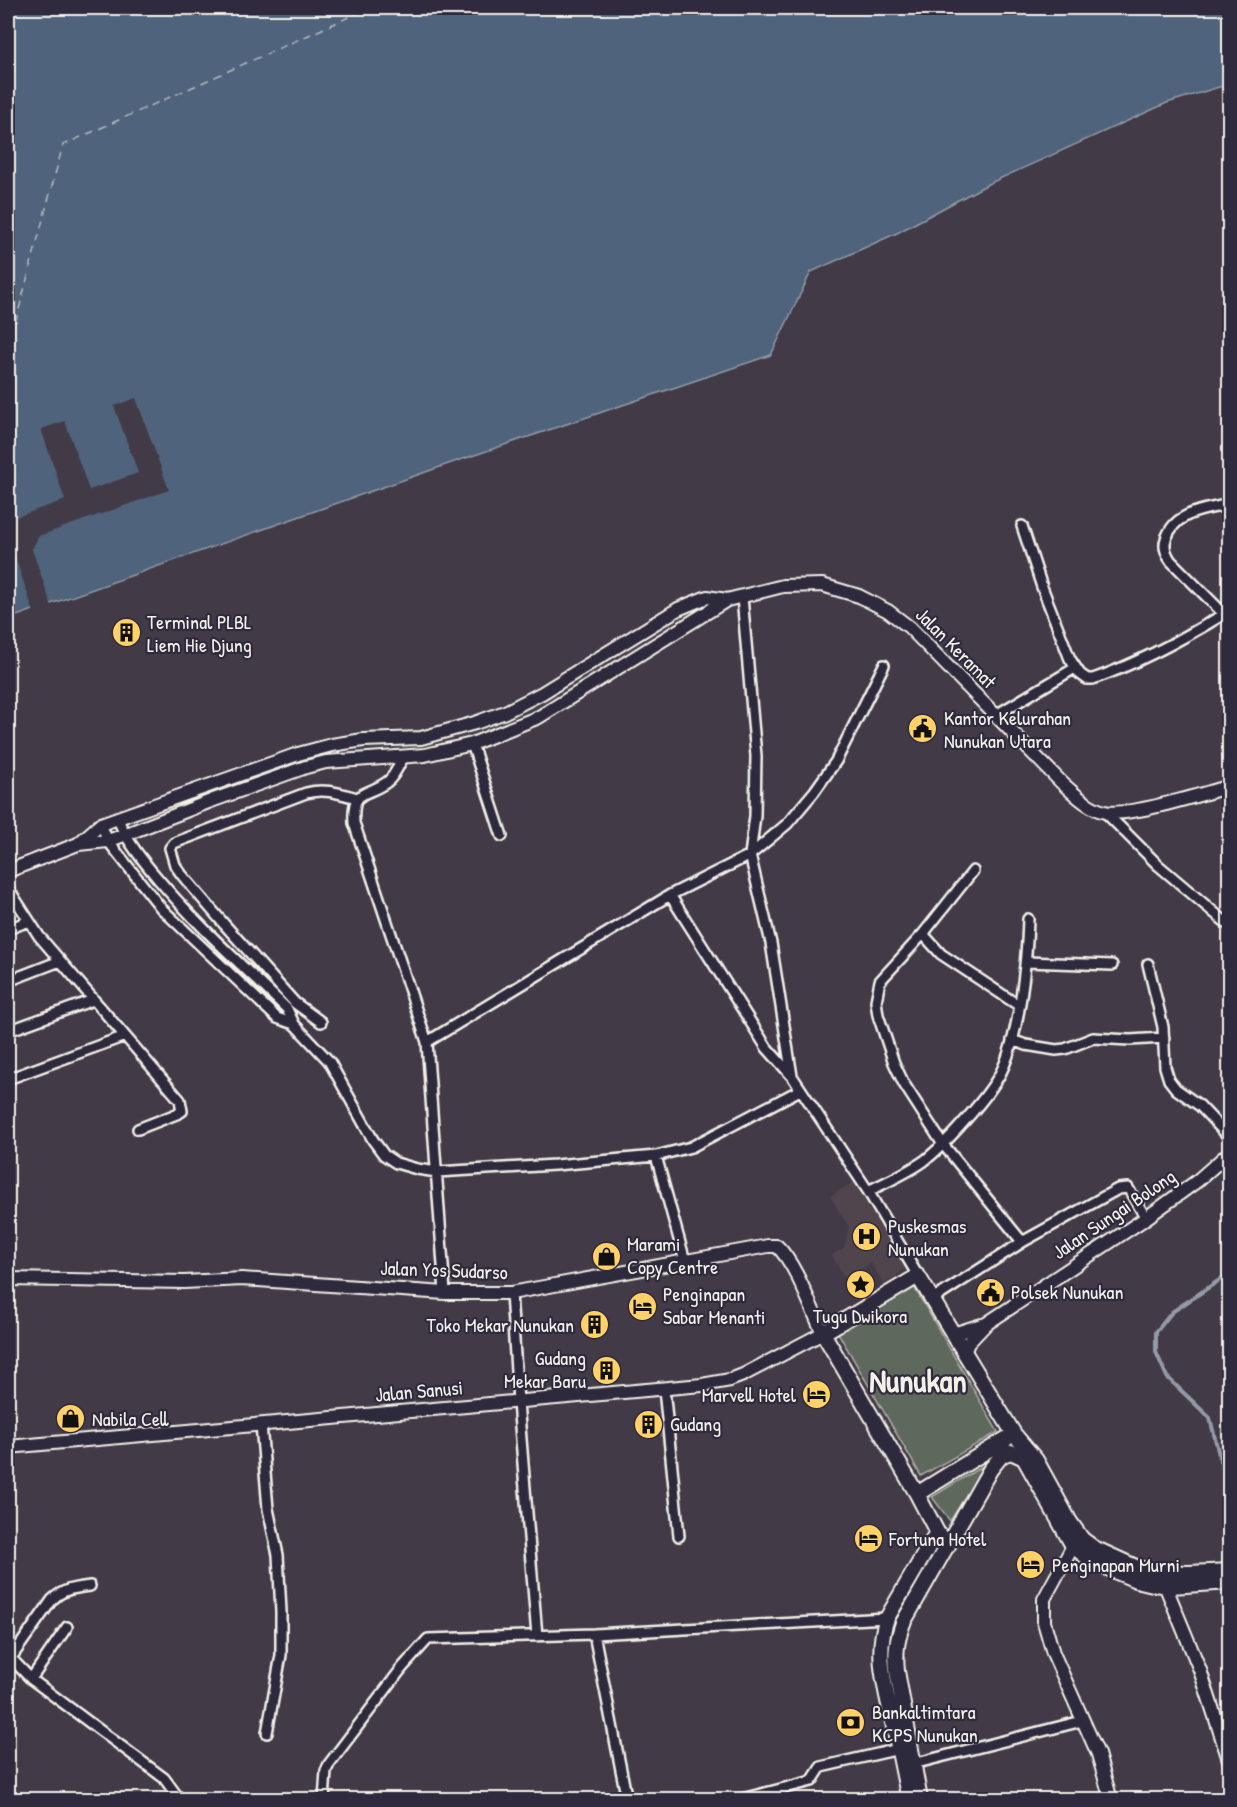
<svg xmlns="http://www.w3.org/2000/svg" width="1237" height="1807" viewBox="0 0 1237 1807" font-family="'Patrick Hand',sans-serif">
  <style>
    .built { fill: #51454e }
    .green { fill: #5e685c; stroke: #a9aca2; stroke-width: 1.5 }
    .water { fill: #50647b; stroke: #929ca7; stroke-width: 1.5 }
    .pier { fill: #433a47 }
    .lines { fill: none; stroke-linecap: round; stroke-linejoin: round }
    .stream { stroke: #929ca7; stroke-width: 4 }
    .ferry { stroke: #b2b9bc; stroke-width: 1.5; stroke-dasharray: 8 6; stroke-linecap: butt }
    .minor-casing { stroke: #f4f1e8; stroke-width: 14 }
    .tertiary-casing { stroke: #f4f1e8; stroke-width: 16 }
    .secondary-casing { stroke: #f4f1e8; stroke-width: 18 }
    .minor { stroke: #2f2a3d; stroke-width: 9 }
    .tertiary { stroke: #2f2a3d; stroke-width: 12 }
    .secondary { stroke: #2f2a3d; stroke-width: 14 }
    .labels { text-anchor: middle; stroke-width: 4.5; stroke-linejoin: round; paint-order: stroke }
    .poi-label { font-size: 20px; fill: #f4f1e8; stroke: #2f2a3d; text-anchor: start }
    .street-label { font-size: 20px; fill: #f4f1e8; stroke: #2f2a3d }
    .town-label { font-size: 32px; font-weight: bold; fill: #f4f1e8; stroke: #2f2a3d }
  </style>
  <rect width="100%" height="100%" fill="#433a47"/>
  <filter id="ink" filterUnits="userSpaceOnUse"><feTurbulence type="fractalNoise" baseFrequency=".0167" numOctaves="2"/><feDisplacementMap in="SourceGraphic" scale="12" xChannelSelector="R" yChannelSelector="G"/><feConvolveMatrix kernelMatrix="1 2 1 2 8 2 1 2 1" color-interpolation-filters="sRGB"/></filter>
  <g filter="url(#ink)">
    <path class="built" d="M854,1182L905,1269L884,1284L871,1263L845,1278L832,1255L844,1248L849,1227L830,1196Z"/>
    <path class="green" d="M914,1287L998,1432L921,1476L837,1331Z
      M986,1464L950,1521L932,1497Z"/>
    <path class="water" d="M8,8H1229V84L1167,103L988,184L897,233L811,272L771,355L457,461L8,619Z"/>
    <path class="pier" d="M136,398L169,490L39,536L32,549L52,607L34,613L15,557L8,552V492L16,517L65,500L41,429L65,421L89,490L138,473L114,406Z"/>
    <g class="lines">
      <path class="stream" d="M1230,1273L1172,1312L1156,1332V1352L1167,1377L1210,1418L1230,1500"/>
      <path class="ferry" d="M8,350L63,145L369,8"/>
      <defs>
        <path id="minor" d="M1230,504C1205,510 1175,511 1166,539C1163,547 1166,554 1171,561L1230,620
          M1022,526L1042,587L1070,659L1080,674L1087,679H1093C1139,663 1183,639 1224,614
          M742,597L756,756L755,816L750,855L771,943L792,1076L868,1191L918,1276
          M996,715L1075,668
          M472,744L502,836
          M403,757C399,765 395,776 387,782C364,798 352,788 354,823L427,1042L445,1293
          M1105,812L1158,865L1230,926
          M118,819C127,842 143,861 159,880C198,926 244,967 287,1009L294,1024L329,1061L373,1140L384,1155L396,1163L417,1169L437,1172L555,1165L656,1156L691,1147L800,1090
          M101,824L108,841L161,908L277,1018L294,1024
          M973,871L923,934L880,981L876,1001L878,1015L894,1063L904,1084L942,1143L1019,1238L1024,1241L1118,1189L1128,1188L1146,1218
          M8,888L39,936L180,1100L182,1111L179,1113L138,1129
          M670,895L767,1048L791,1075
          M8,929L29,921
          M923,934L941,954L1018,1005
          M1026,962L1112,965
          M1148,964L1163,1027L1165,1067L1169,1080L1176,1089L1200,1106L1230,1138
          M8,981L60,961
          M321,1022L295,1003L224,924L182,875L175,865L170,848L174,843L306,793C325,788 339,793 357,798
          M8,1031L93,1000
          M1012,1040L1026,1045L1056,1050L1065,1049L1093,1038L1130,1040L1164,1038
          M427,1042L670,895L750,855L787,824L814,792L836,761L884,665
          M8,1079L125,1036
          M656,1156L685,1261
          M868,1191C887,1182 907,1173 924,1161C945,1145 986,1099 999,1076C1019,1041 1027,959 1028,919
          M511,1293L518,1402L537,1636
          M932,1300L1024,1241
          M664,1389L679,1536
          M261,1424L268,1509L278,1555L281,1612V1655L267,1733
          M594,1634L627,1800
          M8,1655L31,1679L164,1778L180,1800
          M11,1658L52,1600C63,1589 74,1588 90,1586
          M31,1679L67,1627
          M913,1764L1082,1721
          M324,1800L326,1771L329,1764L402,1668L428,1639L594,1634L887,1618
          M738,1800L812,1781L821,1767L899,1749"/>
        <path id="tertiary" d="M78,844L101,824L298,754L332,745L363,740L421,738L475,723L505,712L542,693L678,609L707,597L727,600
          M8,871L78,844L108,841L124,835L211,801L306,767L326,762L425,755L472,744L539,717L727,600L783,586L822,585L859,596L888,611L909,627L1062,783C1075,794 1088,808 1105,812C1129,817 1203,794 1230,786
          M8,1279L184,1282L242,1279L445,1293H511L768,1246H777C796,1264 811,1308 823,1333L743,1375L730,1380L702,1385L8,1447
          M953,1334L982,1325
          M964,1353L968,1343L986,1324L1146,1218L1197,1181L1230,1152
          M1073,1546L1044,1599V1622L1053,1653L1098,1754L1111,1800
          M1164,1578L1165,1585L1200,1670L1230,1763"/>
        <path id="secondary" d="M917,1494L1014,1434
          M948,1546L937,1532L917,1494L823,1333L918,1276L1014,1434L1036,1460L1070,1522L1082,1539L1094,1548L1138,1568L1155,1572L1189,1573L1230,1571
          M909,1800C904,1775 899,1751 894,1727C886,1690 874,1654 887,1618L937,1532
          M920,1800L897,1671C895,1653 897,1640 903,1623L990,1470L1002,1455L1011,1452L1024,1458L1073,1546L1093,1562L1136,1580L1153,1584L1171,1586L1230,1582"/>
      </defs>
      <use href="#minor" class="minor-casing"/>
      <use href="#tertiary" class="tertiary-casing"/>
      <use href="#secondary" class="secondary-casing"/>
      <use href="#minor" class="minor"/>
      <use href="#tertiary" class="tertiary"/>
      <use href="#secondary" class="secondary"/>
    </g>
  </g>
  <defs>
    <symbol id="building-disc" viewBox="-11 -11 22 22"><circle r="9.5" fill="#ffd166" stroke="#2f2a3d"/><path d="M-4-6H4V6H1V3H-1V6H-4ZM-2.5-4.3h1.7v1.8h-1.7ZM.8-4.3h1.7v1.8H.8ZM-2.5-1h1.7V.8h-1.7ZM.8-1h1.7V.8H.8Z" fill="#111"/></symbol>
    <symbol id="civic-disc" viewBox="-11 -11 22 22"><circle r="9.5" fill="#ffd166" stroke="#2f2a3d"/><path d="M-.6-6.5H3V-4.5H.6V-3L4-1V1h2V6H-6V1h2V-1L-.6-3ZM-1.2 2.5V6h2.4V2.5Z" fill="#111"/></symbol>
    <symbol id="hospital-disc" viewBox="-11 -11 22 22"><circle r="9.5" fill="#ffd166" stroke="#2f2a3d"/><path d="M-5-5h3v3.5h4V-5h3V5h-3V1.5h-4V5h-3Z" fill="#111"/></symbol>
    <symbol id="shop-disc" viewBox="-11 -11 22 22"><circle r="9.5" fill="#ffd166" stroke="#2f2a3d"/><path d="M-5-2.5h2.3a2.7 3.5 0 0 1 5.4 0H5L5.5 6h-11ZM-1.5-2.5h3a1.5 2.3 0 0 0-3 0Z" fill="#111"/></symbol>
    <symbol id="sight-disc" viewBox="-11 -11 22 22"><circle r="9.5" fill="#ffd166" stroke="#2f2a3d"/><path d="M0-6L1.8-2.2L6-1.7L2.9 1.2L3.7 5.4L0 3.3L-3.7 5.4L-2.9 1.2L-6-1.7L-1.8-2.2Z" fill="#111"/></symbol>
    <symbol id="hotel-disc" viewBox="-11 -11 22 22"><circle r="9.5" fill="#ffd166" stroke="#2f2a3d"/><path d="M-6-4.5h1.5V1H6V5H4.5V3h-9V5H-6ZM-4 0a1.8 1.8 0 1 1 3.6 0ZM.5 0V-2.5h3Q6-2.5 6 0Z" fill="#111"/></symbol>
    <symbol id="bank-disc" viewBox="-11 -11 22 22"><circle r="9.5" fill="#ffd166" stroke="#2f2a3d"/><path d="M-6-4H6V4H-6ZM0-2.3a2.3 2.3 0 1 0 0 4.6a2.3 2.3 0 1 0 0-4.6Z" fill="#111"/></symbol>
  </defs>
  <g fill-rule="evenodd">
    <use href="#building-disc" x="110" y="616" width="33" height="33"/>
    <use href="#civic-disc" x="906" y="712" width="33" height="33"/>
    <use href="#hospital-disc" x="850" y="1220" width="33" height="33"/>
    <use href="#shop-disc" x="590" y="1240" width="33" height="33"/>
    <use href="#sight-disc" x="844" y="1268" width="33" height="33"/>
    <use href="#civic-disc" x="974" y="1276" width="33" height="33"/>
    <use href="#hotel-disc" x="626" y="1290" width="33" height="33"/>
    <use href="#building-disc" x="578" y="1308" width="33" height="33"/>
    <use href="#building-disc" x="590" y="1354" width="33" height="33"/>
    <use href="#hotel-disc" x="800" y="1378" width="33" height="33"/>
    <use href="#shop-disc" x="54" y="1402" width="33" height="33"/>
    <use href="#building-disc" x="632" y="1408" width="33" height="33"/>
    <use href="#hotel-disc" x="852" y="1522" width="33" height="33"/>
    <use href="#hotel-disc" x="1014" y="1548" width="33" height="33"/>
    <use href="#bank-disc" x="834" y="1706" width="33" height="33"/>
  </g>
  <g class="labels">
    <g class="poi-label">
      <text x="147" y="629">Terminal PLBL<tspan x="147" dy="23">Liem Hie Djung</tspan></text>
      <text x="944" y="725">Kantor Kelurahan<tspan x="944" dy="23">Nunukan Utara</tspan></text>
      <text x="888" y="1233">Puskesmas<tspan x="888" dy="23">Nunukan</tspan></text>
      <text x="627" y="1251">Marami<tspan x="627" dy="23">Copy Centre</tspan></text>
      <text x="1011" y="1299">Polsek Nunukan</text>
      <text x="663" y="1301">Penginapan<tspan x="663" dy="23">Sabar Menanti</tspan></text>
      <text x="860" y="1323" text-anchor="middle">Tugu Dwikora</text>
      <text x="574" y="1332" text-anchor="end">Toko Mekar Nunukan</text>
      <text x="586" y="1365" text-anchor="end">Gudang<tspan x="586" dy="23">Mekar Baru</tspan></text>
      <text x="796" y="1402" text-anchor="end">Marvell Hotel</text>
      <text x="92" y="1426">Nabila Cell</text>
      <text x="670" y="1431">Gudang</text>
      <text x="889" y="1546">Fortuna Hotel</text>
      <text x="1052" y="1572">Penginapan Murni</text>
      <text x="872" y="1719">Bankaltimtara<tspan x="872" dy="23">KCPS Nunukan</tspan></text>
    </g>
    <g class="street-label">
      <text transform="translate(956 648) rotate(45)" y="7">Jalan Keramat</text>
      <text transform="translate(1114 1214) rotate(-34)" y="7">Jalan Sungai Bolong</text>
      <text transform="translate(444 1270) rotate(2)" y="7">Jalan Yos Sudarso</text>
      <text transform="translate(419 1391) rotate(-5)" y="7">Jalan Sanusi</text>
    </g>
    <g class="town-label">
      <text x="918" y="1392">Nunukan</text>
    </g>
  </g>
  <rect width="1237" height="1807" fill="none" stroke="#2f2a3d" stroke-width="30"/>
  <rect x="15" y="15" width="1207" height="1777" fill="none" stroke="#f4f1e8" stroke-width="2" filter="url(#ink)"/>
</svg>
